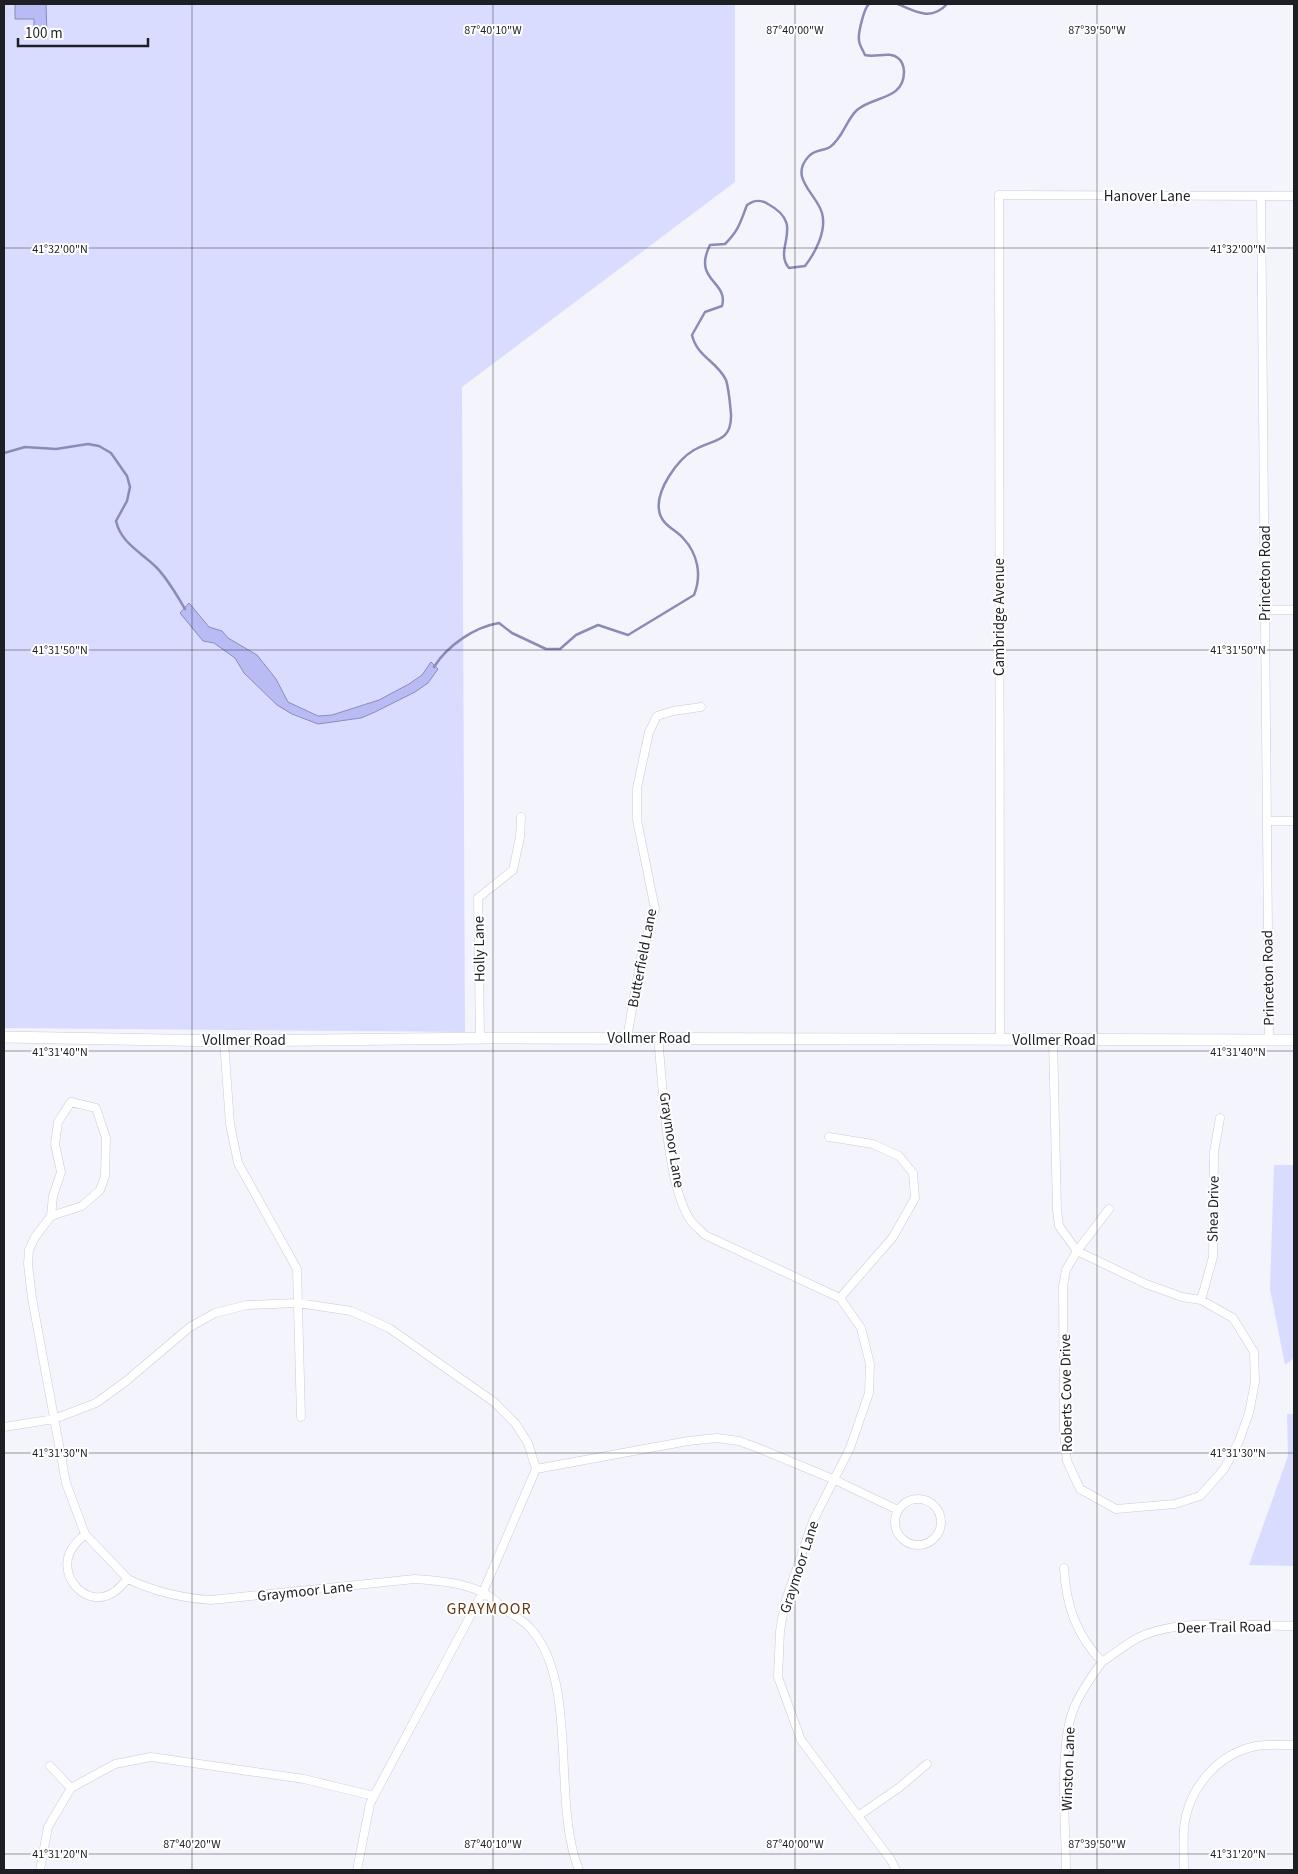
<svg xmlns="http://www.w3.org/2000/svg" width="1298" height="1874" viewBox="0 0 1298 1874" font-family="'Source Sans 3',sans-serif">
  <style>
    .green { fill: #dadcff }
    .water { fill: #b9bbf5; stroke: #8a8cb7 }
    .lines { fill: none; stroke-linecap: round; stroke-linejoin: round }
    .stream { stroke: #8a8cb7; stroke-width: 2.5 }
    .street-casing { stroke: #c9cadd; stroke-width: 9 }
    .secondary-casing { stroke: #c9cadd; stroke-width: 12 }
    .street { stroke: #fff; stroke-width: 8 }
    .secondary { stroke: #fff; stroke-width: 11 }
    .ticks { fill: none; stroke: #1e1f25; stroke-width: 1; stroke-opacity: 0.45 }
    .labels { text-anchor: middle; stroke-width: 4; stroke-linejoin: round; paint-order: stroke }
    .street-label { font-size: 15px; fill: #1e1f25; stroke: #fff }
    .neighbourhood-label { font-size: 16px; letter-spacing: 1px; fill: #653914; stroke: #fff }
    .ticks-label { font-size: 12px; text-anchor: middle; fill: #1e1f25; stroke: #fff; stroke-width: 4; stroke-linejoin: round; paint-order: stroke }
  </style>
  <rect width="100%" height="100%" fill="#f4f4fc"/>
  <path class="green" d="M4,4H735V182L462,387L465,1032L4,1028Z
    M1274,1165H1294V1358L1285,1365L1270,1289Z
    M1287,1414H1294V1566L1249,1565L1288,1456Z"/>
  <path class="water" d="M15,4H46L47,34L34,35V19H15Z
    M189,603L209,627L222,631L228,638L257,655L276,679L288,702L318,716L332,715L379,700L409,684L422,675L431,662L438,669L428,683L415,692L375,712L361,718L318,724L292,714L277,705L244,673L235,658L214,643L203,641L180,613Z"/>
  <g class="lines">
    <path class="stream" d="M898,4C915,12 932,21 947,4
      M4,453L25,447L56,449L88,444L99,446L111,453L127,476L130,487L127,501L116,521C121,543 141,552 156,567C168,579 176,594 185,609
      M434,667C447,646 474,627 499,623L512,633L546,649H560L576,635L598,625L628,635L694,595C702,575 698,554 683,538C675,529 661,525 659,510C656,490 677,460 694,450C713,439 732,443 731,414C730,404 729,389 726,380C717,361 697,357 692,335L705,312L722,306C729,281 692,281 710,245L725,244C739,230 740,223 747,205C754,200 760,199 768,204C807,225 772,248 789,268L805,266C815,253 827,231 822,213C817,194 788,178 809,156C815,149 824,151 830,147C843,138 846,120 857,110C873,96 904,100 904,72C904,67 903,62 898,58C890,51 875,58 865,55C863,50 859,45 859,40C858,33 864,8 869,4"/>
    <defs>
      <path id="street" d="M1261,196L1269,1040
        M1265,610H1294
        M1267,821H1294
        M480,1038L478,898L513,870L520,837L521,817
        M627,1038L641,958L655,909L637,820V788L649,732L657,716L673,711L701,707
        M658,1038C663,1083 666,1186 691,1221C695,1226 700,1230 705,1235L840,1298
        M1000,1039L999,195L1294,196
        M1053,1040L1057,1210L1059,1226L1077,1251L1066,1270L1063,1286L1064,1434L1067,1461L1080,1489L1116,1509L1175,1504L1200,1496L1224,1469L1239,1441L1249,1413L1255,1382L1254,1352L1233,1318L1201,1300L1182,1297L1146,1284L1077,1251L1109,1209
        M224,1041L230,1124L238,1163L297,1269L301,1417
        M829,1137L873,1144L899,1156L913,1173L915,1198L893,1237L840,1298L861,1328L870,1364L869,1393L850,1448L813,1521L785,1603L780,1631L778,1677L801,1740L891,1860L896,1870
        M51,1216L53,1196L61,1172L55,1144L58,1122L71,1102L96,1108L106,1138L105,1176L100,1190L82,1206L51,1216L35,1237L29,1250L28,1264L32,1298L66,1483L85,1534L128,1579
        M1201,1300L1213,1257L1214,1152L1220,1118
        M4,1427L54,1419L96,1403L125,1382L190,1327L215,1313L247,1305L298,1303L351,1311L389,1328L494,1402L515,1423L528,1443L536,1469L688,1441L717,1438L739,1441L758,1448L835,1480L898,1510
        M895 1522a23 23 0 1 1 46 0a23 23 0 1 1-46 0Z
        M85,1534C79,1540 73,1545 70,1552C58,1578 88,1610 114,1592C119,1589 123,1583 128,1579C155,1592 181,1598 211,1600L415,1579C438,1581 460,1582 482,1592C491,1596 501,1606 509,1612C516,1617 525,1622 530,1628C580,1682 551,1802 579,1870
        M1064,1568C1066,1606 1076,1634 1102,1662C1091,1677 1081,1691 1074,1708C1058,1746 1066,1827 1066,1870
        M1102,1662C1116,1653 1129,1641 1144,1635C1188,1618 1248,1626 1294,1626
        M50,1766L71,1788L115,1764L151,1757L304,1779L374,1796
        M858,1816L900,1787L927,1764
        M40,1870L48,1827L71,1788
        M357,1870L370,1804L374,1796L483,1592L536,1469
        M1184,1870C1184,1856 1183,1842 1184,1828C1188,1789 1217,1754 1256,1746C1268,1744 1282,1745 1294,1745"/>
      <path id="secondary" d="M4,1037L224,1041L489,1038L1294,1040"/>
    </defs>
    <use href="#street" class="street-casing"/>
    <use href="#secondary" class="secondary-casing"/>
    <use href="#street" class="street"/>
    <use href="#secondary" class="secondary"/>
  </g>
  <path class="ticks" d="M192,4V1870M493,4V1870M795,4V1870M1097,4V1870M4,248H1294M4,650H1294M4,1051H1294M4,1453H1294M4,1854H1294"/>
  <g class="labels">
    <g class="street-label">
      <text x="1147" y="201">Hanover Lane</text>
      <text transform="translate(1265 573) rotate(-90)" y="5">Princeton Road</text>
      <text transform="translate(999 617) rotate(-90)" y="5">Cambridge Avenue</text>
      <text transform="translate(479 949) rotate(-91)" y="5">Holly Lane</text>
      <text transform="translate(642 958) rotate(-79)" y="5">Butterfield Lane</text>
      <text transform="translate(1268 978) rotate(-91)" y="5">Princeton Road</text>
      <text x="649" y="1043">Vollmer Road</text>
      <text x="244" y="1045">Vollmer Road</text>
      <text x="1054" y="1045">Vollmer Road</text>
      <text transform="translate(672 1140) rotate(81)" y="5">Graymoor Lane</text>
      <text transform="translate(1213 1209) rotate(-89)" y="5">Shea Drive</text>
      <text transform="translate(1066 1393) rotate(-91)" y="5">Roberts Cove Drive</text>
      <text transform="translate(799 1567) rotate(-72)" y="5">Graymoor Lane</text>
      <text transform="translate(305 1591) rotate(-6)" y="5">Graymoor Lane</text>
      <text transform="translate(1224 1627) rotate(-1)" y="5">Deer Trail Road</text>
      <text transform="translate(1068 1769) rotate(-88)" y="5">Winston Lane</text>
    </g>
    <g class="neighbourhood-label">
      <text x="489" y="1614">GRAYMOOR</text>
    </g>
  </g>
  <g class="ticks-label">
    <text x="493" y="34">87°40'10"W</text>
    <text x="795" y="34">87°40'00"W</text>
    <text x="1097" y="34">87°39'50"W</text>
    <text x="60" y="253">41°32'00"N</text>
    <text x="1238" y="253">41°32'00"N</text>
    <text x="60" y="654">41°31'50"N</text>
    <text x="1238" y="654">41°31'50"N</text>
    <text x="60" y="1056">41°31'40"N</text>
    <text x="1238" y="1056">41°31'40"N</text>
    <text x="60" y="1457">41°31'30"N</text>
    <text x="1238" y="1457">41°31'30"N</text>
    <text x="192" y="1848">87°40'20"W</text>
    <text x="493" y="1848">87°40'10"W</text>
    <text x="795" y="1848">87°40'00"W</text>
    <text x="1097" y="1848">87°39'50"W</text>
    <text x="60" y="1858">41°31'20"N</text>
    <text x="1238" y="1858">41°31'20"N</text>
  </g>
  <rect width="1298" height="1874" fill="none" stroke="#1e1f25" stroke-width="10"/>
  <path d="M18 38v8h130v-8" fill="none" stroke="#1e1f25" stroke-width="2.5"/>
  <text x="25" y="38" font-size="15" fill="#1e1f25" stroke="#ffffff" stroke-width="4" paint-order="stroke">100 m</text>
</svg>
